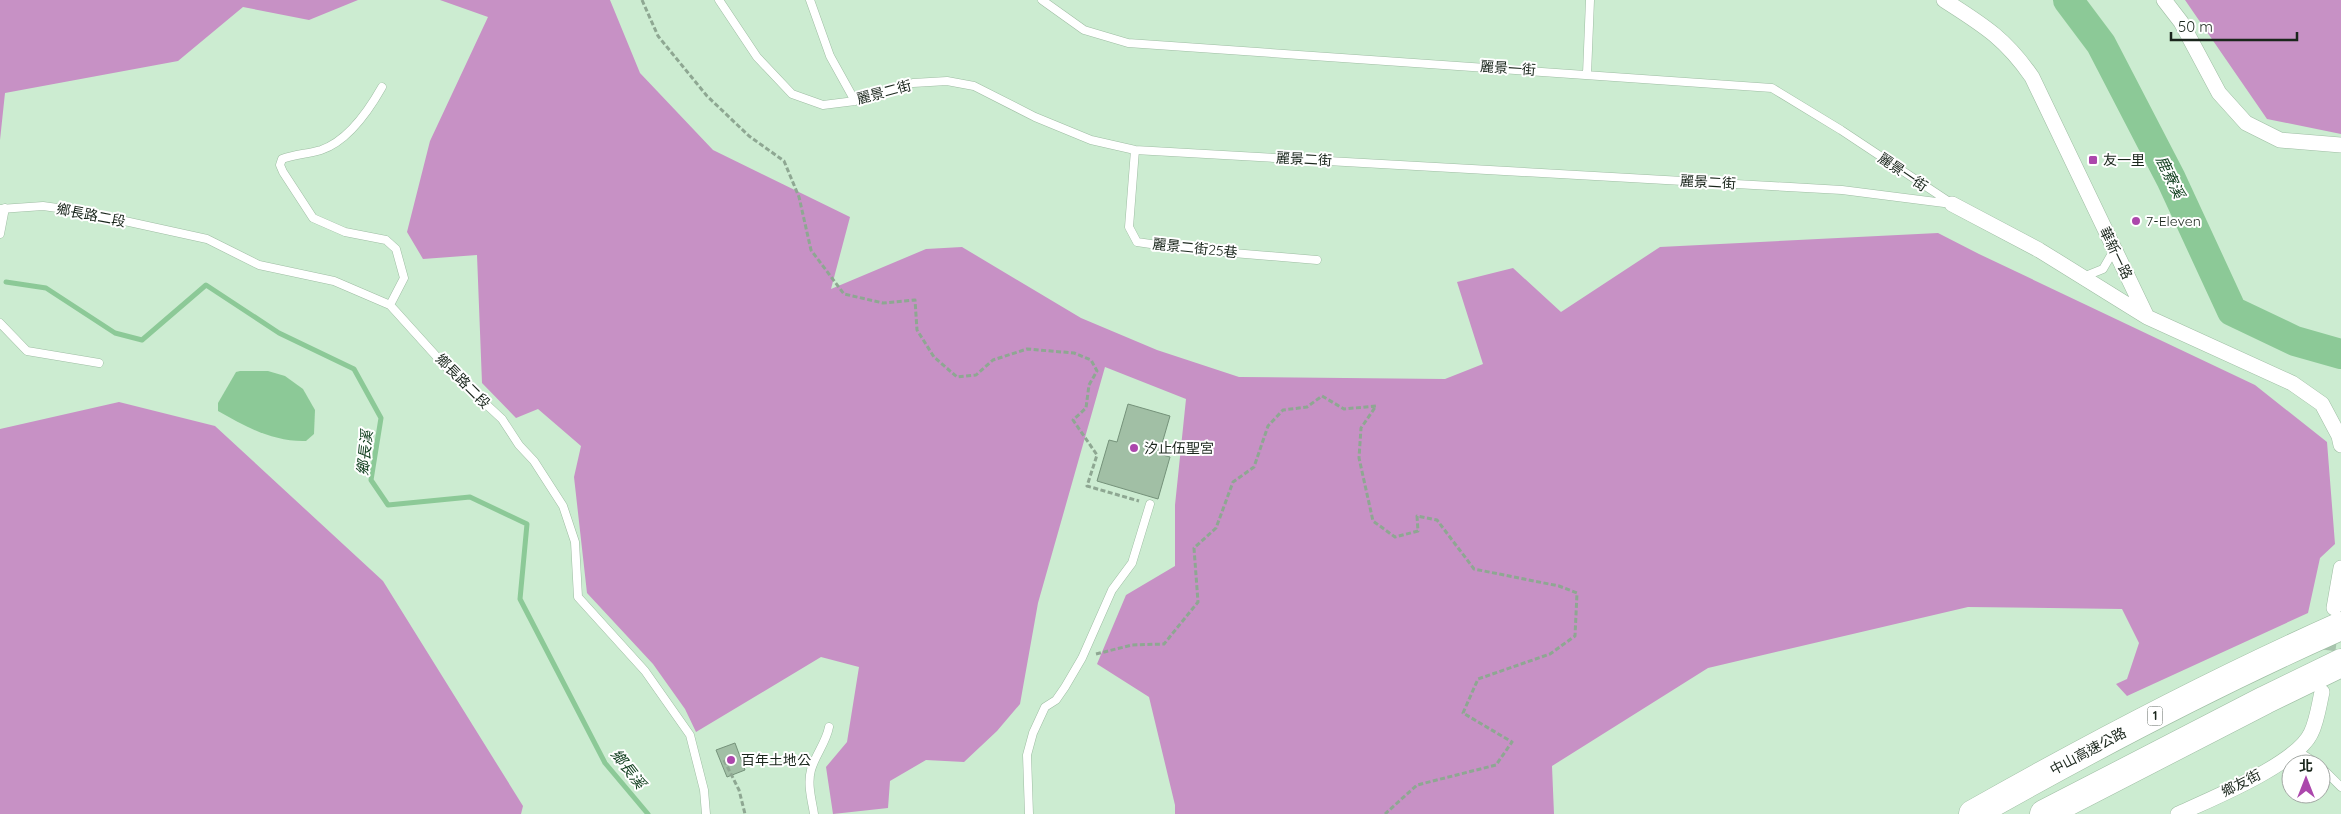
<svg xmlns="http://www.w3.org/2000/svg" width="2341" height="814" viewBox="0 0 2341 814" font-family="Quicksand,'Noto Sans TC',sans-serif">
  <style>
    .forest { fill: #c791c5 }
    .water { fill: #8cc997 }
    .lines { fill: none; stroke-linecap: round; stroke-linejoin: round }
    .stream { stroke: #8cc997; stroke-width: 5 }
    .river { stroke: #8cc997; stroke-width: 30 }
    .building { fill: #a1bfa5; stroke: #75927a }
    .minor-tunnel { stroke: #a8c4ad; stroke-width: 15; stroke-dasharray: 15 8; stroke-linecap: butt }
    .service-casing { stroke: #9ebda3; stroke-width: 9 }
    .minor-casing { stroke: #9ebda3; stroke-width: 16 }
    .motorway-casing { stroke: #9ebda3; stroke-width: 29 }
    .path { stroke: #8ea792; stroke-width: 3; stroke-dasharray: 5 2.5; stroke-linecap: butt }
    .service { stroke: #fff; stroke-width: 8 }
    .minor { stroke: #fff; stroke-width: 15 }
    .motorway { stroke: #fff; stroke-width: 28 }
    .poi-dot { fill: #ac47ac; stroke: #fff; stroke-width: 2 }
    .labels { text-anchor: middle; stroke-width: 4; stroke-linejoin: round; paint-order: stroke }
    .shield { fill: #fff; stroke: #5f6760; stroke-width: 1 }
    .shield-label { font-size: 12px; font-weight: bold; fill: #1a261c }
    .street-label { font-size: 14px; fill: #1a261c; stroke: #fff }
    .poi-label { font-size: 14px; fill: #1a261c; stroke: #fff; text-anchor: start }
    .water-label { font-size: 15px; font-style: italic; fill: #0b3a19; stroke: #fff }
  </style>
  <rect width="100%" height="100%" fill="#ccecd1"/>
  <path class="forest" d="M0,0H358L309,20L243,7L178,61L5,93L0,140Z
    M440,0H610L640,73L713,150L850,217L831,289L926,249L962,247L1081,318L1157,350L1239,377L1445,379L1483,364L1457,282L1513,268L1561,312L1660,247L1938,233L1979,254L2255,385L2327,442L2335,544L2320,558L2308,613L2127,696L2116,684L2127,679L2139,643L2122,609L1968,607L1708,668L1552,766L1554,814H1175V805L1149,697L1097,664L1126,595L1175,566V505L1186,399L1105,367L1038,603L1020,704L997,731L964,762L926,760L890,781L888,808L833,814L826,767L847,742L859,667L821,657L696,732L685,709L653,664L587,593L574,477L581,446L538,409L516,418L482,383L477,255L423,259L407,232L430,141L488,17Z
    M2185,0H2341V134L2267,119Z
    M119,402L215,426L383,581L523,806L521,814H0V429Z"/>
  <path class="water" d="M240,371H268L285,376L303,389L315,410L314,434L306,441C273,442 246,427 218,411V403L236,372Z"/>
  <g class="lines">
    <path class="stream" d="M6,282L46,288L115,333L142,340L206,285L279,333L354,369L381,418L371,480L388,505L470,497L527,524L520,599L605,763L648,814"/>
    <path class="river" d="M2068,0L2101,44L2171,179L2232,311L2295,341L2341,354"/>
  </g>
  <path class="building" d="M1128,404L1170,416L1159,454L1170,457L1158,499L1097,481L1109,440L1117,442Z
    M735,743L745,770L727,777L716,750Z"/>
  <g class="lines">
    <path class="minor-tunnel" d="M2325,673L2331,627"/>
    <defs>
      <path id="service" d="M719,0L757,57L792,94L823,105L855,101L913,83L947,81L974,86L1035,117L1091,140L1135,150L1842,190L1952,204
        M810,0L830,56L855,101
        M1042,0L1084,30L1128,43L1772,88L1841,130L1951,203
        M1587,74L1590,0
        M382,87C369,110 348,141 321,150C308,154 295,154 282,159L280,165L283,172L313,218L345,232L386,240L396,249L404,278L390,305
        M1135,150L1129,227L1137,242L1185,249L1317,260
        M0,209L43,206L79,211L207,239L259,265L334,281L390,305L446,367L502,419L519,445L534,461L563,506L575,542L578,597L645,671L690,735L704,790L706,814
        M0,234L5,208
        M2083,277L2103,269L2114,250
        M0,323L27,351L99,363
        M2296,750L2318,764
        M2321,767L2341,787
        M814,814C812,801 807,784 811,770C815,755 826,743 829,727
        M1029,814L1027,755L1033,733L1045,707L1056,700L1065,687L1082,658L1112,590L1132,563L1150,504"/>
      <path id="minor" d="M1944,0C1983,25 2005,38 2032,77L2147,317L2292,383L2322,404L2339,436L2341,445
        M2164,0L2181,22L2219,93L2246,123L2280,140L2341,145
        M1952,204L2039,250L2147,317
        M2334,608L2341,568
        M2178,814C2209,800 2297,764 2311,733C2317,721 2319,705 2322,692"/>
      <path id="motorway" d="M1973,814C2093,746 2215,682 2341,626
        M2044,814L2265,700L2341,663"/>
    </defs>
    <use href="#service" class="service-casing"/>
    <use href="#minor" class="minor-casing"/>
    <use href="#motorway" class="motorway-casing"/>
    <path class="path" d="M642,0L658,36L707,96L749,136L784,161L799,197L811,250L844,294L883,303L915,300L917,330L934,357L957,377L976,375L993,360L1027,349L1074,353L1091,360L1097,371L1089,385L1086,408L1073,420L1097,455L1087,486L1139,501
      M1096,654L1132,645L1164,644L1198,602L1194,548L1216,528L1233,482L1254,467L1268,426L1283,410L1307,407L1322,396L1344,409L1376,406L1361,428L1359,458L1373,521L1395,537L1418,531L1417,516L1437,520L1474,569L1559,586L1577,593L1575,636L1550,654L1478,679L1463,713L1512,742L1496,765L1417,785L1385,814
      M724,760L739,790L745,814"/>
    <use href="#service" class="service"/>
    <use href="#minor" class="minor"/>
    <use href="#motorway" class="motorway"/>
  </g>
  <g class="poi-dot">
    <rect x="2088" y="155" width="10" height="10" rx="2.5"/>
    <circle cx="2136" cy="221" r="5"/>
    <circle cx="1134" cy="448" r="5"/>
    <circle cx="731" cy="760" r="5"/>
  </g>
  <g class="labels">
    <rect class="shield" x="2147.5" y="706.5" width="15" height="19" rx="4"/>
    <g class="shield-label">
      <text x="2155" y="720">1</text>
    </g>
    <g class="street-label">
      <text transform="translate(1508 68) rotate(4)" y="5">麗景一街</text>
      <text transform="translate(884 92) rotate(-15)" y="5">麗景二街</text>
      <text transform="translate(1304 159) rotate(3)" y="5">麗景二街</text>
      <text transform="translate(1903 172) rotate(34)" y="5">麗景一街</text>
      <text transform="translate(1708 182) rotate(3)" y="5">麗景二街</text>
      <text transform="translate(91 215) rotate(11)" y="5">鄉長路二段</text>
      <text transform="translate(1195 248) rotate(6)" y="5">麗景二街25巷</text>
      <text transform="translate(2116 253) rotate(64)" y="5">華新一路</text>
      <text transform="translate(463 381) rotate(45)" y="5">鄉長路二段</text>
      <text transform="translate(2088 751) rotate(-28)" y="5">中山高速公路</text>
      <text transform="translate(2241 783) rotate(-27)" y="5">鄉友街</text>
    </g>
    <g class="poi-label">
      <text x="2103" y="165">友一里</text>
      <text x="2146" y="226">7-Eleven</text>
      <text x="1144" y="453">汐止伍聖宮</text>
      <text x="741" y="765">百年土地公</text>
    </g>
    <g class="water-label">
      <text transform="translate(2170 177) rotate(64)" y="5">鹿寮溪</text>
      <text transform="translate(365 453) rotate(-84)" y="5">鄉長溪</text>
      <text transform="translate(628 769) rotate(52)" y="5">鄉長溪</text>
    </g>
  </g>
  <g transform="translate(2306 779)"><circle r="24" fill="#ffffff" stroke="#a3a8a4"/>
  <path d="M0-4L9 19L0 12L-9 19Z" fill="#ac47ac"/>
  <text y="-8" font-size="14" font-weight="bold" text-anchor="middle" fill="#1a261c">北</text>
  </g>
  <path d="M2171 32v8h126v-8" fill="none" stroke="#1a261c" stroke-width="2.5"/>
  <text x="2178" y="32" font-size="15" fill="#1a261c" stroke="#ffffff" stroke-width="4" paint-order="stroke">50 m</text>
</svg>
